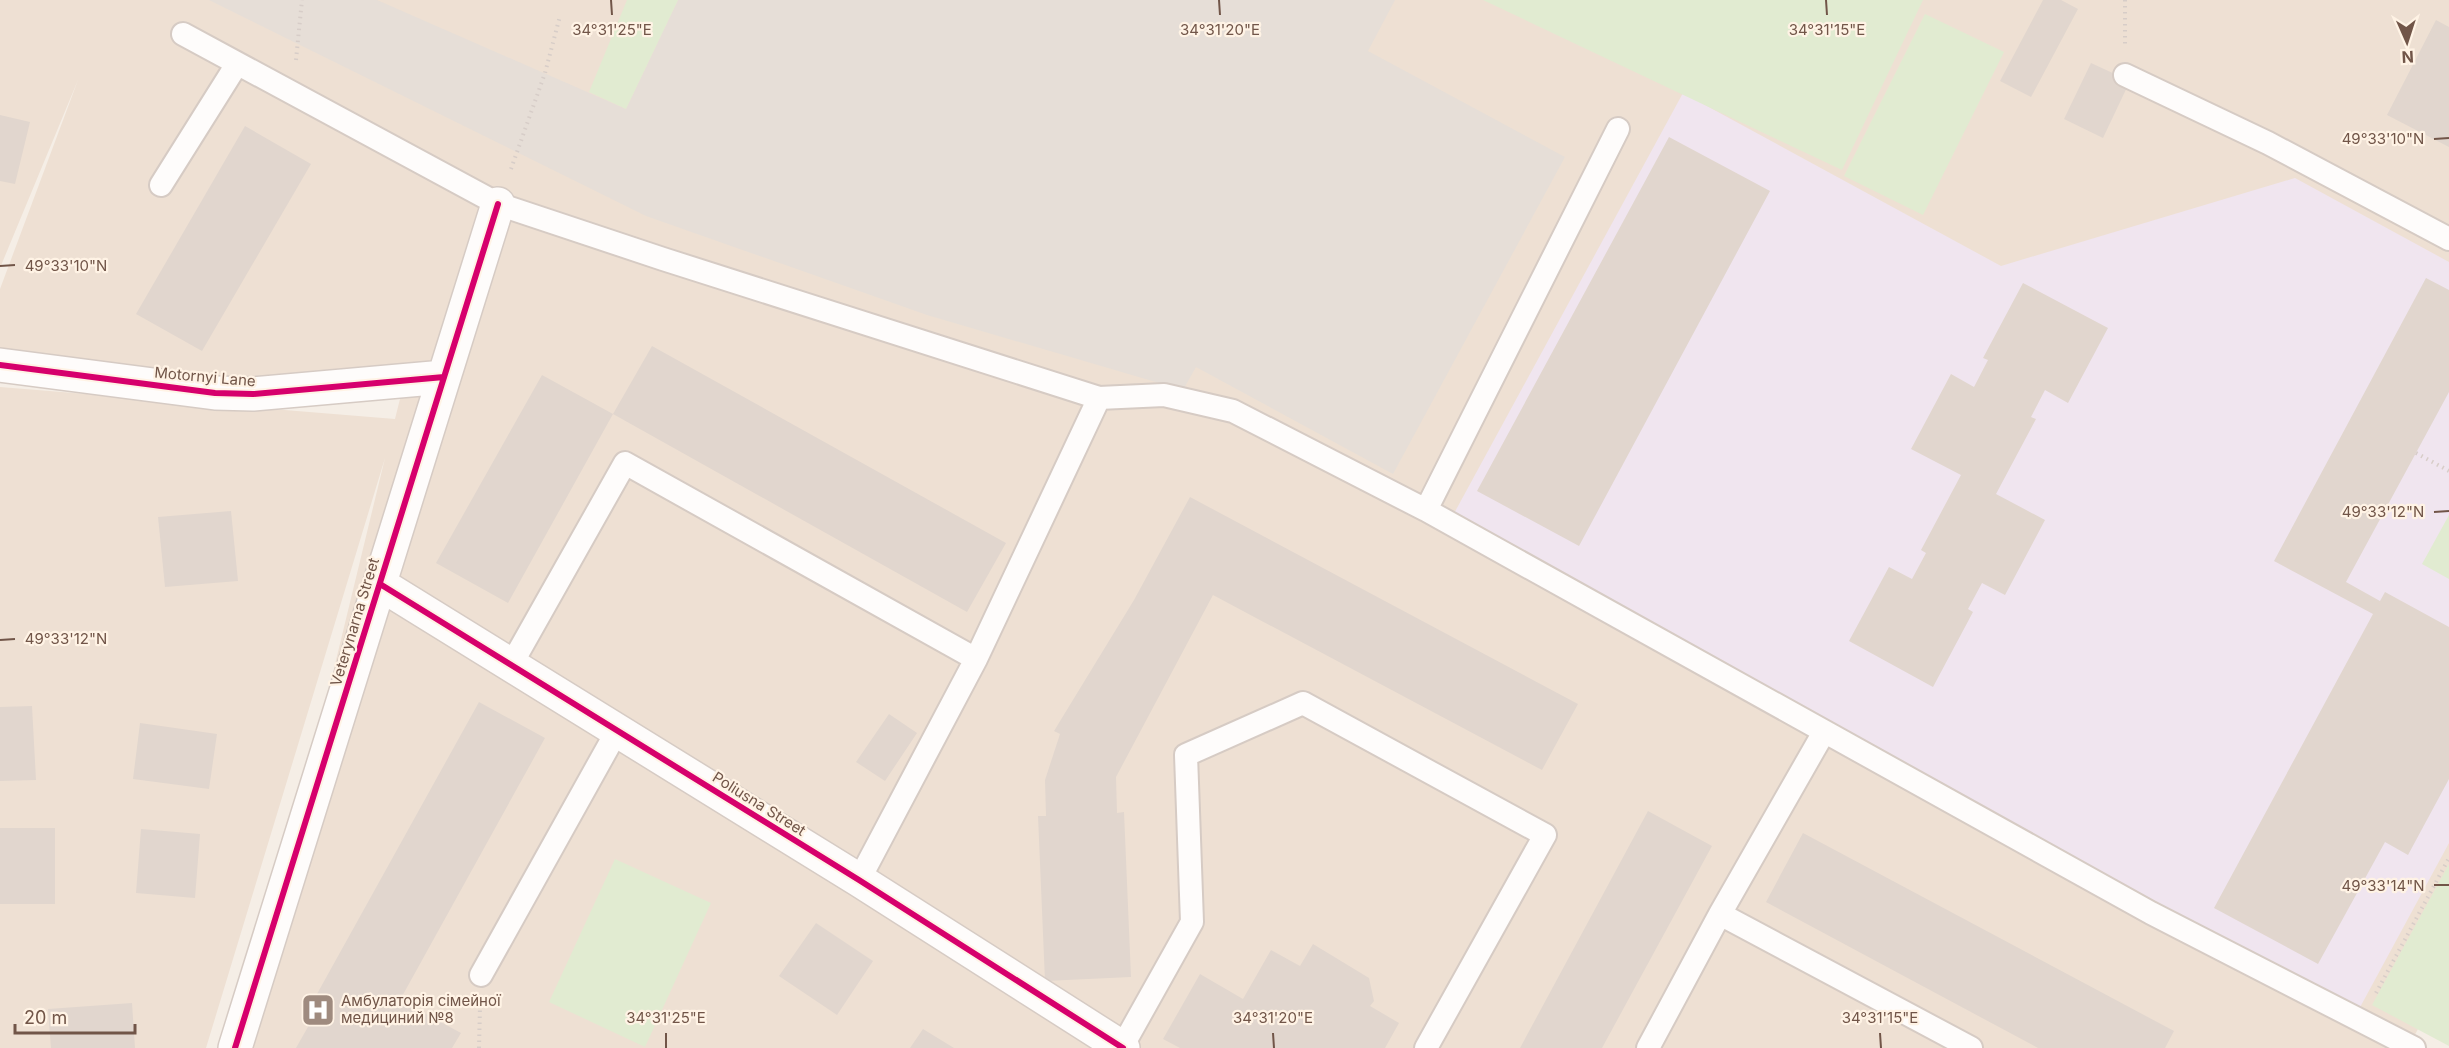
<svg xmlns="http://www.w3.org/2000/svg" width="2449" height="1048" viewBox="0 0 2449 1048" font-family="Inter,sans-serif">
  <style>
    .residential { fill: #eee0d3 }
    .industrial { fill: #e6ded7 }
    .education { fill: #f0e5ef }
    .green { fill: #e1ebd1 }
    .building { fill: #e1d6ce }
    .lines { fill: none; stroke-linecap: round; stroke-linejoin: round }
    .service-casing { stroke: #d6cbc4; stroke-width: 26 }
    .minor-casing { stroke: #d6cbc4; stroke-width: 36 }
    .path { stroke: #d7cdc8; stroke-width: 4; stroke-dasharray: 1.5 4.5; stroke-linecap: butt }
    .service { stroke: #fefcfb; stroke-width: 22 }
    .minor { stroke: #fefcfb; stroke-width: 33 }
    .cycleway-casing { stroke: #fff3e5; stroke-width: 10 }
    .cycleway { stroke: #d6006c; stroke-width: 6 }
    .ticks { fill: none; stroke: #715548; stroke-width: 2 }
    .labels { text-anchor: middle; stroke-width: 4.5; stroke-linejoin: round; paint-order: stroke }
    .street-label { font-size: 15px; fill: #715548; stroke: #fff3e5 }
    .poi-label { font-size: 15px; fill: #715548; stroke: #fff3e5; text-anchor: start }
    .ticks-label { font-size: 15px; text-anchor: middle; fill: #715548; stroke: #fff3e5; stroke-width: 4.5; stroke-linejoin: round; paint-order: stroke }
  </style>
  <rect width="100%" height="100%" fill="#f5eee6"/>
  <path class="residential" d="M0,0H2449V970L2408,1048H242L385,458L206,1048H0V387L395,419L407,371L204,380L0,362V289L78,80L0,268Z"/>
  <path class="industrial" d="M209,0H377L626,109L678,0H1395L1368,51L1565,157L1393,474L1196,367L1183,390L927,315L646,216Z"/>
  <path class="education" d="M1683,93L2001,266L2295,178L2449,262V843L2358,1011L1451,519Z"/>
  <path class="green" d="M627,0H678L626,109L589,92Z
    M1483,0H1923L1842,170Z
    M1925,14L2004,52L1923,215L1844,176Z
    M2449,515V579L2422,564Z
    M615,859L711,903L645,1047L549,1002Z
    M2449,864V1046L2372,1005Z"/>
  <path class="building" d="M2043,0H2061L2078,9L2031,97L2000,81Z
    M2436,20L2449,27V147L2387,115Z
    M2091,63L2130,81L2103,138L2064,119Z
    M0,115L30,122L15,184L0,181Z
    M245,126L311,164L202,351L136,314Z
    M1669,137L1770,191L1579,546L1477,491Z
    M2426,278L2449,290V392L2346,582L2380,601L2385,592L2449,627V779L2408,855L2385,842L2318,964L2214,908L2373,614L2274,561Z
    M2023,283L2108,328L2068,403L2045,390L2031,417L2036,419L1996,494L2045,520L2005,595L1982,583L1968,609L1973,612L1933,687L1849,641L1889,567L1912,579L1926,553L1921,550L1961,475L1911,449L1951,374L1974,387L1988,360L1983,358Z
    M652,346L1006,543L967,612L613,414Z
    M542,375L613,414L508,603L436,563Z
    M1190,497L1578,704L1542,770L1213,595L1116,777L1117,813L1124,812L1131,977L1045,981L1038,816H1046L1045,780L1060,734L1054,731L1134,600Z
    M231,511L238,581L165,587L158,517Z
    M479,702L545,738L400,1000L461,1033L452,1048H296L309,1025L302,1021Z
    M32,706L36,780L0,781V707Z
    M889,714L917,733L885,781L856,762Z
    M140,723L217,734L209,789L133,779Z
    M1648,811L1712,846L1602,1048H1520Z
    M0,828H55V904H0Z
    M141,829L200,834L195,898L136,893Z
    M1803,833L2174,1031L2165,1048H2038L1766,902Z
    M816,923L873,961L837,1015L779,976Z
    M1313,944L1369,978L1374,1001L1370,1006L1399,1023L1385,1048H1180L1163,1039L1200,974L1243,999L1271,950L1300,966Z
    M132,1003L135,1048H51L48,1009Z
    M923,1029L954,1048H910Z"/>
  <g class="lines">
    <defs>
      <path id="service" d="M183,34L498,204L663,259L1099,398L1164,395L1233,411L1426,510L2151,913L2414,1048
        M2125,75L2268,143L2449,239
        M161,185L237,64
        M1426,510L1618,129
        M511,665L625,463L976,659
        M859,880L976,659L1099,398
        M1720,914L1824,732
        M481,975L617,731
        M1122,1047L1192,922L1186,755L1303,703L1545,835L1426,1048
        M1648,1048L1720,914L1971,1048"/>
      <path id="minor" d="M0,365L215,393L253,394L444,377
        M380,584L859,880L1123,1048
        M235,1048L498,204"/>
    </defs>
    <use href="#service" class="service-casing"/>
    <use href="#minor" class="minor-casing"/>
    <path class="path" d="M2125,0V44
      M296,60L302,0
      M511,169L545,73L560,16
      M2416,453L2449,471
      M2376,993L2449,858
      M479,1048L480,1007"/>
    <use href="#service" class="service"/>
    <use href="#minor" class="minor"/>
    <defs>
      <path id="cycleway" d="M0,365L215,393L253,394L444,377
        M380,584L859,880L1123,1048
        M235,1048L498,204"/>
    </defs>
    <use href="#cycleway" class="cycleway-casing"/>
    <use href="#cycleway" class="cycleway"/>
  </g>
  <path class="ticks" d="M611,0L612,15M1219,0L1220,15M1826,0L1827,15M2434,139L2449,138M0,266L15,265M2434,512L2449,511M0,640L15,639M2434,885H2449M666,1033V1048M1273,1033L1274,1048M1880,1033L1881,1048"/>
  <defs>
    <symbol id="hospital-square" viewBox="-11 -11 22 22"><rect x="-9" y="-9" width="18" height="18" rx="4" fill="#9f8b7f" stroke="#fff3e5"/><path d="M-5-5h3v3.5h4V-5h3V5h-3V1.5h-4V5h-3Z" fill="#fff"/></symbol>
  </defs>
  <g fill-rule="evenodd">
    <use href="#hospital-square" x="299" y="991" width="38" height="38"/>
  </g>
  <g class="labels">
    <g class="street-label">
      <text transform="translate(205 377) rotate(5)" y="5">Motornyi Lane</text>
      <text transform="translate(355 622) rotate(-73)" y="5">Veterynarna Street</text>
      <text transform="translate(759 804) rotate(32)" y="5">Poliusna Street</text>
    </g>
    <g class="poi-label">
      <text x="341" y="1006">Амбулаторія сімейної<tspan x="341" dy="17">медициний №8</tspan></text>
    </g>
  </g>
  <g class="ticks-label">
    <text x="1827" y="35">34°31'15"E</text>
    <text x="612" y="35">34°31'25"E</text>
    <text x="1220" y="35">34°31'20"E</text>
    <text x="2383" y="144">49°33'10"N</text>
    <text x="66" y="271">49°33'10"N</text>
    <text x="2383" y="517">49°33'12"N</text>
    <text x="66" y="644">49°33'12"N</text>
    <text x="2383" y="891">49°33'14"N</text>
    <text x="666" y="1023">34°31'25"E</text>
    <text x="1273" y="1023">34°31'20"E</text>
    <text x="1880" y="1023">34°31'15"E</text>
  </g>
  <g transform="translate(2407 42) rotate(177)" stroke="#fff3e5" stroke-width="4.5" paint-order="stroke">
  <path d="M0-4.5L10 22L0 15L-10 22Z" fill="#715548"/>
  <text y="-9" font-size="16" font-weight="bold" text-anchor="middle" fill="#715548">N</text>
  </g>
  <path d="M15 1024v9h120v-9" fill="none" stroke="#715548" stroke-width="3"/>
  <text x="24" y="1024" font-size="18" fill="#715548" stroke="#fff3e5" stroke-width="4.5" paint-order="stroke">20 m</text>
</svg>
